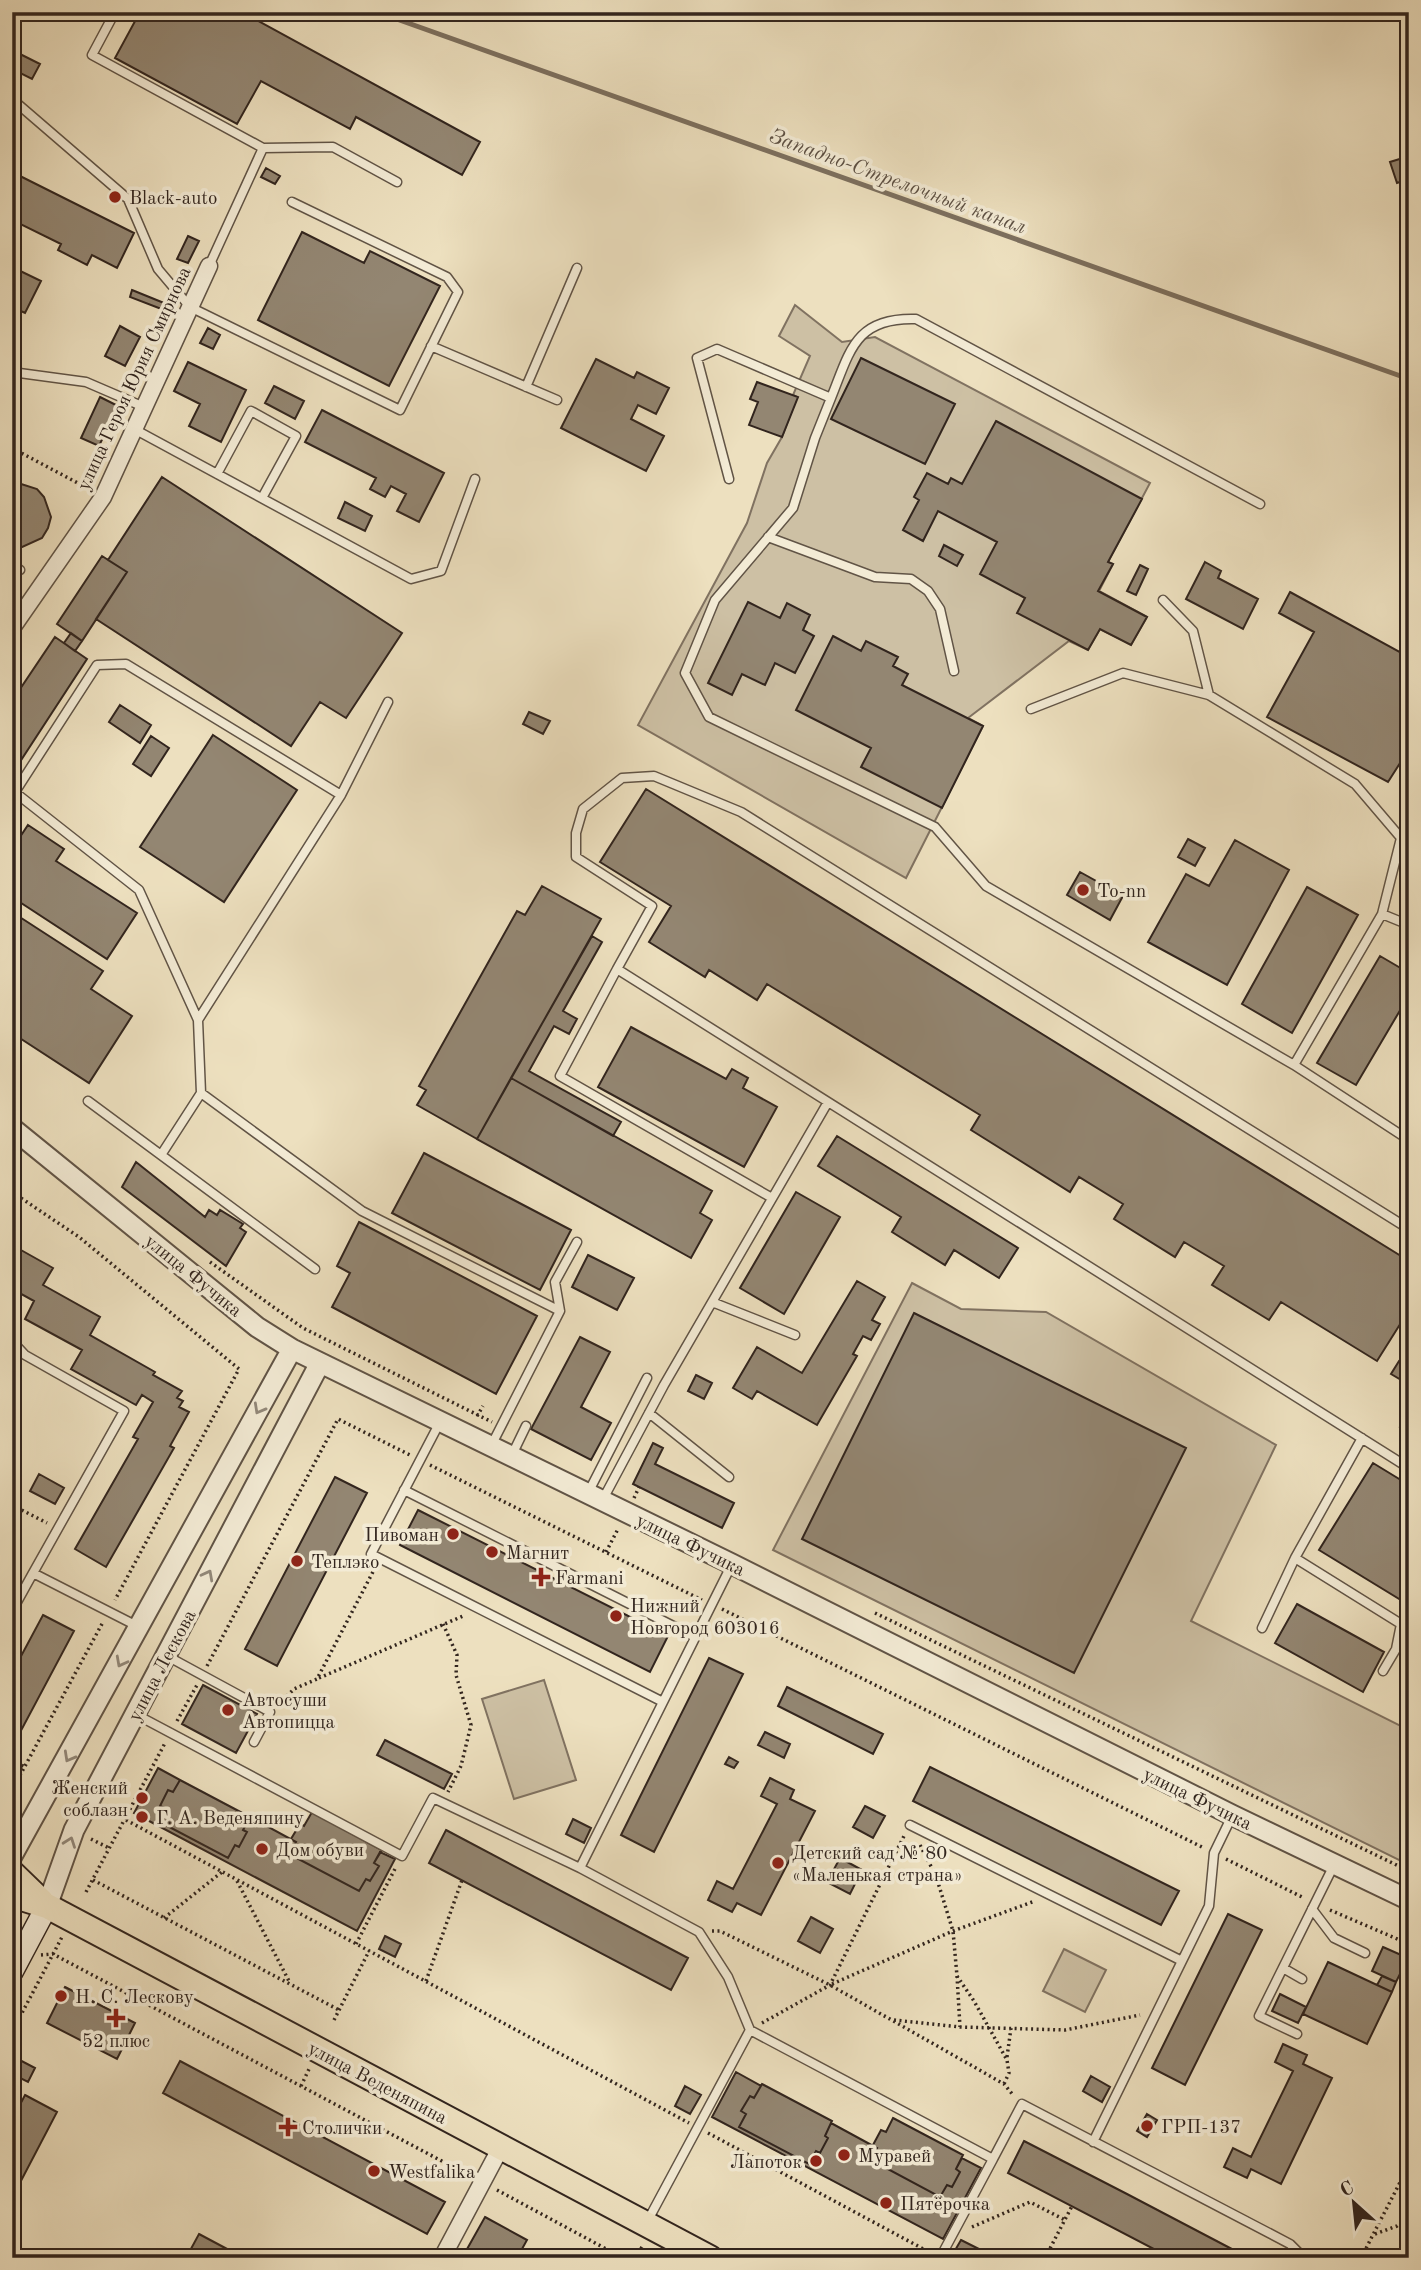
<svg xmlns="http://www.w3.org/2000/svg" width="1421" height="2270" viewBox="0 0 1421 2270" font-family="'Old Standard TT',serif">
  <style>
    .green { fill: #cdc0a4; stroke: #807261; stroke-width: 2 }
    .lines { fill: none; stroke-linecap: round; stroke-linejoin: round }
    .stream { stroke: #7c6f5e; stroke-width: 5 }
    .building { fill: #938672; stroke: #32251e; stroke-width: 2 }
    .service-casing { stroke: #615446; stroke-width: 11 }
    .minor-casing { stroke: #615446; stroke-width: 19 }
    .tertiary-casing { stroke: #615446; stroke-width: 23 }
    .secondary-casing { stroke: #32251e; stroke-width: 24 }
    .primary-casing { stroke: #32251e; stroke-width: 28 }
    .path { stroke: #32251e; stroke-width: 3.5; stroke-dasharray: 2 3.5; stroke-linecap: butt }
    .service { stroke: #f3ebd5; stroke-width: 8 }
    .minor { stroke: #f3ebd5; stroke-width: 16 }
    .tertiary { stroke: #f3ebd5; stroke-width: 19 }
    .secondary { stroke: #f3ebd5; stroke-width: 21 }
    .primary { stroke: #ede0bf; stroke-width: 24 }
    .oneway { stroke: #92887a }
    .poi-dot { fill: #8f2418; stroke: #f3ebd5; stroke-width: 2.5 }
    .labels { text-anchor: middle; stroke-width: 7; stroke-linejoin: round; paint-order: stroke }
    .poi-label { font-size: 19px; fill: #32251e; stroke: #f3ebd5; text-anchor: start }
    .street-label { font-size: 19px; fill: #32251e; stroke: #f3ebd5 }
    .water-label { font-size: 21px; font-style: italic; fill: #5d5043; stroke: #f3ebd5 }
  </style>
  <rect width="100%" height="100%" fill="#ede0bf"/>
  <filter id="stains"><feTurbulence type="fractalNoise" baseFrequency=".00286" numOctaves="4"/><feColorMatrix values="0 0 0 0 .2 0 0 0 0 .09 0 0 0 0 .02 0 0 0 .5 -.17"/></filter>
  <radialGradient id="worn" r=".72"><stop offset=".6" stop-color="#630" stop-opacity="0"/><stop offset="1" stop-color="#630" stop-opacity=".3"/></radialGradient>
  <path class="green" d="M795,305L842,342L875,337L1150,483L1108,562L1113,564L1099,591L1147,617L1131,645L1100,629L1088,650L1069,641L968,718L983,726L906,878L638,725L747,523L767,463L782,437L797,397L793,395L810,356L779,336Z
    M912,1283L961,1309L1046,1312L1276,1445L1191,1621L1409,1730V1865L773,1550Z
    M544,1680L576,1780L514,1799L482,1699Z
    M1064,1949L1106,1970L1085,2012L1043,1991Z"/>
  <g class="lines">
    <path class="stream" d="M377,12L1409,379"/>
  </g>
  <path class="building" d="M140,12H242L480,142L462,175L356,117L350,129L261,81L237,124L115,58Z
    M12,50L40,64L32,79L12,69Z
    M1409,156V179L1397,183L1390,162Z
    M266,168L280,176L275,184L261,177Z
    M12,172L134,233L117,268L92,255L87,265L58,250L61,244L12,220Z
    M302,232L364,263L370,251L440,286L389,386L258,320Z
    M188,236L199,241L188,263L177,259Z
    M12,267L41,281L25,313L12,307Z
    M132,290L164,303V310L130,297Z
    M120,326L140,337L125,366L105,356Z
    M208,328L220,335L213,349L200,343Z
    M861,358L955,404L925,464L831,419Z
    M596,359L634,378L637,372L669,388L656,414L638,405L631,419L664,436L646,471L561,428Z
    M188,362L246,390L221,442L189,426L200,404L174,391Z
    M757,382L798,397L782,437L749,425L758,402L750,399Z
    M274,386L304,401L295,419L265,403Z
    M100,397L118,406L99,446L81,438Z
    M322,410L444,473L419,522L397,511L406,494L391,486L385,497L370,489L376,478L305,442Z
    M996,421L1142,499L1108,562L1113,564L1098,591L1147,617L1131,645L1100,629L1088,650L1017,613L1025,598L980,574L997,542L938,511L923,541L903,530L919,500L914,497L927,473L948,484L951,478L962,484Z
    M162,477L402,633L346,718L320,702L291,746L96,619L127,572L108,560Z
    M18,483L37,489L44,497L51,517L48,528L42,538L20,548L12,547V484Z
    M345,502L372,516L365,531L338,518Z
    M944,545L963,555L957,566L939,556Z
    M102,556L127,572L82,641L57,624Z
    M1205,562L1221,571L1218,578L1258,599L1243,629L1186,599Z
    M1140,565L1148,569L1136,595L1127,591Z
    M1290,592L1409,657V749L1388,782L1267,717L1314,632L1279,613Z
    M748,602L780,618L787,603L810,615L803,630L814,636L795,673L775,663L765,685L742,674L732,695L708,683Z
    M71,633L82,641L75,651L64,643Z
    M833,636L861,651L866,641L898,657L893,666L908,674L902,685L983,726L942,808L861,767L871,748L796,710Z
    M55,637L87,659L14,771L12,701Z
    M120,705L151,725L140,743L109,722Z
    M529,712L550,721L543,734L523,724Z
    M213,735L297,790L224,902L140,847Z
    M151,736L169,748L151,776L133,764Z
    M646,789L1409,1261V1310L1377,1361L1281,1302L1269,1320L1212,1285L1224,1266L1184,1242L1175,1257L1114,1219L1123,1204L1079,1177L1070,1192L971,1130L980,1115L767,984L757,1000L709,970L705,977L649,942L671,906L600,862Z
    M28,825L64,849L56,861L137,913L107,959L12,897V832L20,837Z
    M1188,839L1205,848L1195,866L1178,857Z
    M1235,840L1289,870L1227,985L1148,942L1186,874L1209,886Z
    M1080,872L1123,896L1110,920L1067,895Z
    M542,886L601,919L477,1139L417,1105L426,1090L419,1086L517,911L525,915Z
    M1307,887L1358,915L1292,1033L1242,1004Z
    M12,912L103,971L91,989L132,1016L89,1083L12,1033Z
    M592,936L602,942L563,1011L577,1019L569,1034L554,1026L529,1071L621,1122L613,1136L511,1078Z
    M1380,956L1409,973V1011L1402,1007L1356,1085L1317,1063Z
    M631,1027L726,1079L732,1069L748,1078L743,1088L777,1107L744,1167L598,1087Z
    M511,1078L712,1191L700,1213L712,1220L691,1258L477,1139Z
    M837,1136L1018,1248L999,1278L954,1250L945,1265L892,1232L901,1217L818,1166Z
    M424,1153L571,1230L540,1290L392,1213Z
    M136,1162L205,1217L209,1210L217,1215L220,1210L243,1224L240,1228L246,1232L226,1266L122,1187Z
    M796,1192L840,1217L784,1314L740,1288Z
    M359,1222L537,1316L496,1394L332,1307L350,1273L337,1266Z
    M12,1245L53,1268L43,1285L100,1317L90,1335L155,1372L153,1375L182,1391L177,1398L183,1401L179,1407L189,1412L170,1446L174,1448L106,1567L75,1549L138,1439L133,1437L153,1402L142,1395L136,1405L71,1369L82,1350L25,1319L34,1301L12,1289Z
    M588,1255L634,1278L617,1310L572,1287Z
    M857,1281L885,1297L872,1320L880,1324L871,1340L863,1336L853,1354L857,1356L817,1425L757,1391L752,1399L733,1388L757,1347L802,1373Z
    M914,1313L1186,1448L1074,1673L802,1539Z
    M580,1337L610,1352L581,1407L611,1423L591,1460L531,1429Z
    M1399,1361L1409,1367L1403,1381L1391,1374Z
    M696,1375L712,1383L704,1399L688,1391Z
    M1409,1412V1432L1400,1427Z
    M653,1443L663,1448L655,1464L734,1503L722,1528L633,1484Z
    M1373,1463L1409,1485V1605L1319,1550Z
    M39,1474L64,1488L55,1504L30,1491Z
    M335,1477L367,1493L277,1666L245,1649Z
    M418,1510L668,1636L650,1672L400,1545Z
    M1297,1604L1384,1652L1363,1692L1275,1643Z
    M43,1615L74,1631L16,1740L12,1738V1673Z
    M709,1658L743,1674L654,1852L621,1835Z
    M203,1685L257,1714L236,1753L182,1724Z
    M787,1687L883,1734L873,1754L778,1706Z
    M765,1732L790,1744L784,1758L758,1745Z
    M385,1740L452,1774L444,1789L377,1755Z
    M729,1757L738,1762L734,1768L725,1764Z
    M930,1767L1179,1891L1161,1925L913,1801Z
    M158,1768L180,1780L173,1792L168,1790L160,1806L165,1808L158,1821L228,1858L235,1845L239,1847L247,1832L243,1830L250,1817L296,1842L289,1854L359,1891L366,1879L370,1881L379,1866L374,1863L380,1852L395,1859L357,1931L134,1813Z
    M770,1778L794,1790L790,1799L815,1811L761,1915L737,1903L732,1912L708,1900L717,1881L733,1889L777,1804L761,1796Z
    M180,1780L250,1817L243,1830L247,1832L239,1847L235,1845L228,1858L158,1821L165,1808L160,1806L168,1790L173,1792Z
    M865,1806L885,1816L873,1838L853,1827Z
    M312,1812L382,1850L374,1863L379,1866L370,1881L366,1879L359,1891L289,1854L296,1842L291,1839L300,1824L304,1826Z
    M573,1819L591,1828L584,1843L566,1834Z
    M446,1830L688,1958L671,1990L429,1863Z
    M840,1858L862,1870L850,1894L827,1882Z
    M1228,1914L1262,1930L1185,2085L1152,2068Z
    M811,1917L833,1929L820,1953L798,1941Z
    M385,1936L401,1944L395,1957L379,1949Z
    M1383,1947L1408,1958L1396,1982L1372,1971Z
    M1328,1962L1392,1992L1367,2044L1303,2014Z
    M1382,1976L1396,1982L1392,1992L1377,1985Z
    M65,1987L135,2023L117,2059L47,2023Z
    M1280,1994L1306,2007L1298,2023L1272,2011Z
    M1283,2044L1307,2055L1303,2064L1332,2078L1281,2184L1251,2169L1247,2178L1224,2167L1233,2148L1251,2157L1293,2071L1275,2062Z
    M12,2056L35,2068L28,2082L12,2074Z
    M180,2061L445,2202L427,2234L163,2093Z
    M736,2072L761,2086L754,2098L750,2096L741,2111L746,2114L739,2127L809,2164L816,2151L820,2153L828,2138L825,2136L831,2123L877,2148L871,2160L940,2197L947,2185L952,2187L960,2172L956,2169L962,2158L981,2168L943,2239L712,2117Z
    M1091,2076L1110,2087L1102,2102L1083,2091Z
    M762,2084L832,2121L825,2136L828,2138L820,2153L816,2151L809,2164L739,2127L746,2114L741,2111L750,2096L754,2098Z
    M685,2086L701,2095L690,2114L675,2106Z
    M25,2095L57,2112L12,2198V2120Z
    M1147,2114L1157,2120L1147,2137L1137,2131Z
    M893,2118L963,2155L956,2169L960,2172L952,2187L947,2185L940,2197L871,2160L877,2148L873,2145L881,2130L886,2132Z
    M1024,2141L1127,2194L1249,2258H1171L1008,2173Z
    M485,2217L527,2240L517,2258H462Z
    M199,2234L244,2258H186Z
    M961,2240L979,2249L974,2258H965L954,2252Z"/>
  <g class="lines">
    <defs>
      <path id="service" d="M115,12L92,55L263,148L209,266
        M12,99L128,199L158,269L190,307L400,410L458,292L447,277L292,202
        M263,148L333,147L397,182
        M431,346L557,400
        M12,372L86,382L144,407
        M526,387L577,268
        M831,398C850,351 855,317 916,319L1260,504
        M134,429L411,579L441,571L475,479
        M217,474L251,411L296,436L262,498
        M729,479L697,358L717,349L831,398L815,438L793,508L715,600L685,673L709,717L935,827L986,886L1294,1065L1409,1140
        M768,537L875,577L911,579L928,591L940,609L954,671
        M12,565L20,570
        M1163,600L1193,631L1209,695
        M1031,709L1123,673L1209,695L1355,784L1401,838L1382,914L1294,1065
        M12,790L139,890L198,1020L201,1093L362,1211L560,1311
        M15,792L97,665L126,664L341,795L388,702
        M1409,833L1401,838H1409
        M1382,914L1409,925
        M617,969L560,1076L772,1198
        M198,1020L341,795
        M201,1093L161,1155L315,1269
        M88,1101L161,1155
        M1409,1229L741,812L654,776L622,778L583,809L576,833V857L652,906L617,969L1409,1468
        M712,1302L795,1335
        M12,1341L25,1355L124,1411L33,1573
        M649,1413L729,1477
        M440,1422L371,1554L663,1702
        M491,1446L560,1311L555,1282L577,1242
        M511,1457L526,1426
        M404,1490L695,1637
        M588,1493L647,1378
        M602,1501L664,1385L828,1102
        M1295,1558L1401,1624L1396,1649L1383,1671
        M12,1611L33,1573L137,1626
        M1262,1628L1295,1558L1362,1438
        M167,1656L270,1712L254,1742
        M135,1714L402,1856L433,1798L580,1868L699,1932L728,1977L750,2030L993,2159L1022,2104L1290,2244L1304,2258
        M910,1825L1182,1961
        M580,1868L732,1564
        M1312,1909L1334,1938L1365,1953
        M1283,1968L1302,1979
        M1297,2034L1259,2016L1334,1865
        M1093,2142L1209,1906L1214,1853L1232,1816
        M647,2222L750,2030
        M940,2258L993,2159"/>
      <path id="minor" d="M12,628L103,497L209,266
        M442,2258L501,2147"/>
      <path id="tertiary" d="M12,1128L257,1327L292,1349L732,1564L1232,1815L1409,1900
        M12,1856L292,1349
        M47,1906L74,1830L320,1363"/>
      <path id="secondary" d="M12,1972L47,1906"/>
      <path id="primary" d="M12,1873L41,1901
        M12,1895L47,1906L710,2258"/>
    </defs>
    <use href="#service" class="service-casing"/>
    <use href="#minor" class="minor-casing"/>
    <use href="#tertiary" class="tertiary-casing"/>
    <use href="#secondary" class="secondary-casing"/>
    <use href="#primary" class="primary-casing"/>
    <path class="path" d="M12,448L89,489
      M12,1192L79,1237L239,1369L115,1600
      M210,1262L303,1328L492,1422
      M477,1416L483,1406
      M430,1465L702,1600
      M12,1484L17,1493L18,1508
      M634,1498L639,1487
      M12,1505L47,1523
      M606,1552L618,1529
      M722,1609L1204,1848
      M875,1613L1409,1871
      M443,1624L457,1655L456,1675L471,1725L461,1766L448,1792
      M207,1666L338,1419L410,1455
      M319,1678L463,1616
      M279,1704L294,1689L317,1679L375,1568
      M177,1721L197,1685
      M12,1760L25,1767
      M12,1790L103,1622
      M126,1820L689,2123
      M91,1839L109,1848
      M920,1845L936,1876L953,1931L957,1976L974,2001L1007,2060L1009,2073L1004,2084
      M1226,1859L1304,1898
      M93,1880L339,2010
      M237,1881L290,1983
      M86,1892L165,1743
      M1330,1910L1409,1944
      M164,1918L222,1872
      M712,1931H720L830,1985L1004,2084L1013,2095
      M356,1944L396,1867
      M41,1955L53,1954L468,2175
      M957,1976L960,2027
      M426,1981L462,1880
      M832,1984L953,1931L1035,1901
      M334,2020L369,1951
      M894,2020L960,2027L1065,2030L1140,2015
      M762,2023L830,1985L904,1836
      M12,2032L62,1937
      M1409,2040L1401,2055L1409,2064
      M1007,2057L1011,2028
      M301,2086L310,2067
      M708,2133L929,2252
      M497,2190L623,2258
      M972,2227L1030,2202L1065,2220
      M1375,2234L1397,2226L1409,2216
      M635,2258L642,2247
      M1045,2258L1072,2206
      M1361,2258L1409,2165"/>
    <use href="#service" class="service"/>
    <use href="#minor" class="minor"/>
    <use href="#tertiary" class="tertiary"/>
    <use href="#secondary" class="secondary"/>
    <use href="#primary" class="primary"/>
  </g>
  <defs><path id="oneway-chevron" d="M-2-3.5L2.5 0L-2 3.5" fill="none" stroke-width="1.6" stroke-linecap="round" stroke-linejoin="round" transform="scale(1.75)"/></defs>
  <g class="oneway">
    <use href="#oneway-chevron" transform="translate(259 1409) rotate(119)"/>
    <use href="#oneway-chevron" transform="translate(208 1575) rotate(-62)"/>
    <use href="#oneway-chevron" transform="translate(121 1662) rotate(118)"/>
    <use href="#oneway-chevron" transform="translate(69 1757) rotate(119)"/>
    <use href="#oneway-chevron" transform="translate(70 1842) rotate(-70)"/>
  </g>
  <g class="poi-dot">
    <circle cx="115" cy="197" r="7"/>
    <circle cx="1083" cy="890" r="7"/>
    <circle cx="453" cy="1534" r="7"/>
    <circle cx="492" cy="1552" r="7"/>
    <circle cx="297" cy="1561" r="7"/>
    <path d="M537.5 1566.5h7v7h7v7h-7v7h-7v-7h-7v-7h7z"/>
    <circle cx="616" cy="1616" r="7"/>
    <circle cx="228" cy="1710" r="7"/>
    <circle cx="142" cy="1798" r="7"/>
    <circle cx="142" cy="1817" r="7"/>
    <circle cx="262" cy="1849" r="7"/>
    <circle cx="778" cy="1863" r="7"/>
    <circle cx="61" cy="1996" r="7"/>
    <path d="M112.5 2007.5h7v7h7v7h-7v7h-7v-7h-7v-7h7z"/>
    <circle cx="1147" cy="2126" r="7"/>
    <path d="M284.5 2116.5h7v7h7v7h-7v7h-7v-7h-7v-7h7z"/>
    <circle cx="844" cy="2155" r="7"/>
    <circle cx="816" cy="2161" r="7"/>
    <circle cx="374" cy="2171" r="7"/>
    <circle cx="886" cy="2203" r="7"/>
  </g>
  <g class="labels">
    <g class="poi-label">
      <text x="129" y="204">Black-auto</text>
      <text x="1097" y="897">To-nn</text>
      <text x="439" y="1541" text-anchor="end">Пивоман</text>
      <text x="506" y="1559">Магнит</text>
      <text x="311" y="1568">Теплэко</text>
      <text x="555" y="1584">Farmani</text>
      <text x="630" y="1612">Нижний<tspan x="630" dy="22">Новгород 603016</tspan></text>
      <text x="242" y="1706">Автосуши<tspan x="242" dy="22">Автопицца</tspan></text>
      <text x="128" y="1794" text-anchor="end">Женский<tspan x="128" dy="22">соблазн</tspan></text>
      <text x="156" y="1824">Г. А. Веденяпину</text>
      <text x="276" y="1856">Дом обуви</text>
      <text x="792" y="1859">Детский сад № 80<tspan x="792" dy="22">«Маленькая страна»</tspan></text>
      <text x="75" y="2003">Н. С. Лескову</text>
      <text x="116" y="2047" text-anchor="middle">52 плюс</text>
      <text x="1161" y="2133">ГРП-137</text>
      <text x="302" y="2134">Столички</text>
      <text x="858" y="2162">Муравей</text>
      <text x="802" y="2168" text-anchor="end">Лапоток</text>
      <text x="388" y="2178">Westfalika</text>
      <text x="900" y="2210">Пятёрочка</text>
    </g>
    <g class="street-label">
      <text transform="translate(133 378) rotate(-65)" y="7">улица Героя Юрия Смирнова</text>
      <text transform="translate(194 1275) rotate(39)" y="7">улица Фучика</text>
      <text transform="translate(691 1544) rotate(26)" y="7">улица Фучика</text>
      <text transform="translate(161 1665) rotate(-62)" y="7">улица Лескова</text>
      <text transform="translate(1198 1798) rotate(26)" y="7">улица Фучика</text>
      <text transform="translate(378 2082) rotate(28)" y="7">улица Веденяпина</text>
    </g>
    <g class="water-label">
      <text transform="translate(898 181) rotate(20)" y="7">Западно-Стрелочный канал</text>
    </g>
  </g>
  <rect width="1421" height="2270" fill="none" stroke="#ede0bf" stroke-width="42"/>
  <rect x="14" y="14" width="1393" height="2242" fill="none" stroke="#32251e" stroke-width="3.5"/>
  <rect x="21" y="21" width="1379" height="2228" fill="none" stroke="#32251e" stroke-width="2"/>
  <g transform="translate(1354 2203) rotate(333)" stroke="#f3ebd5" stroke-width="5" paint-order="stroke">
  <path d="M0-5L12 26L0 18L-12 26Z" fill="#32251e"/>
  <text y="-10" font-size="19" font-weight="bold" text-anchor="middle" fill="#32251e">С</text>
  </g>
  <rect width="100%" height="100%" filter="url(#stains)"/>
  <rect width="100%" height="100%" fill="url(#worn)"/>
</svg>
